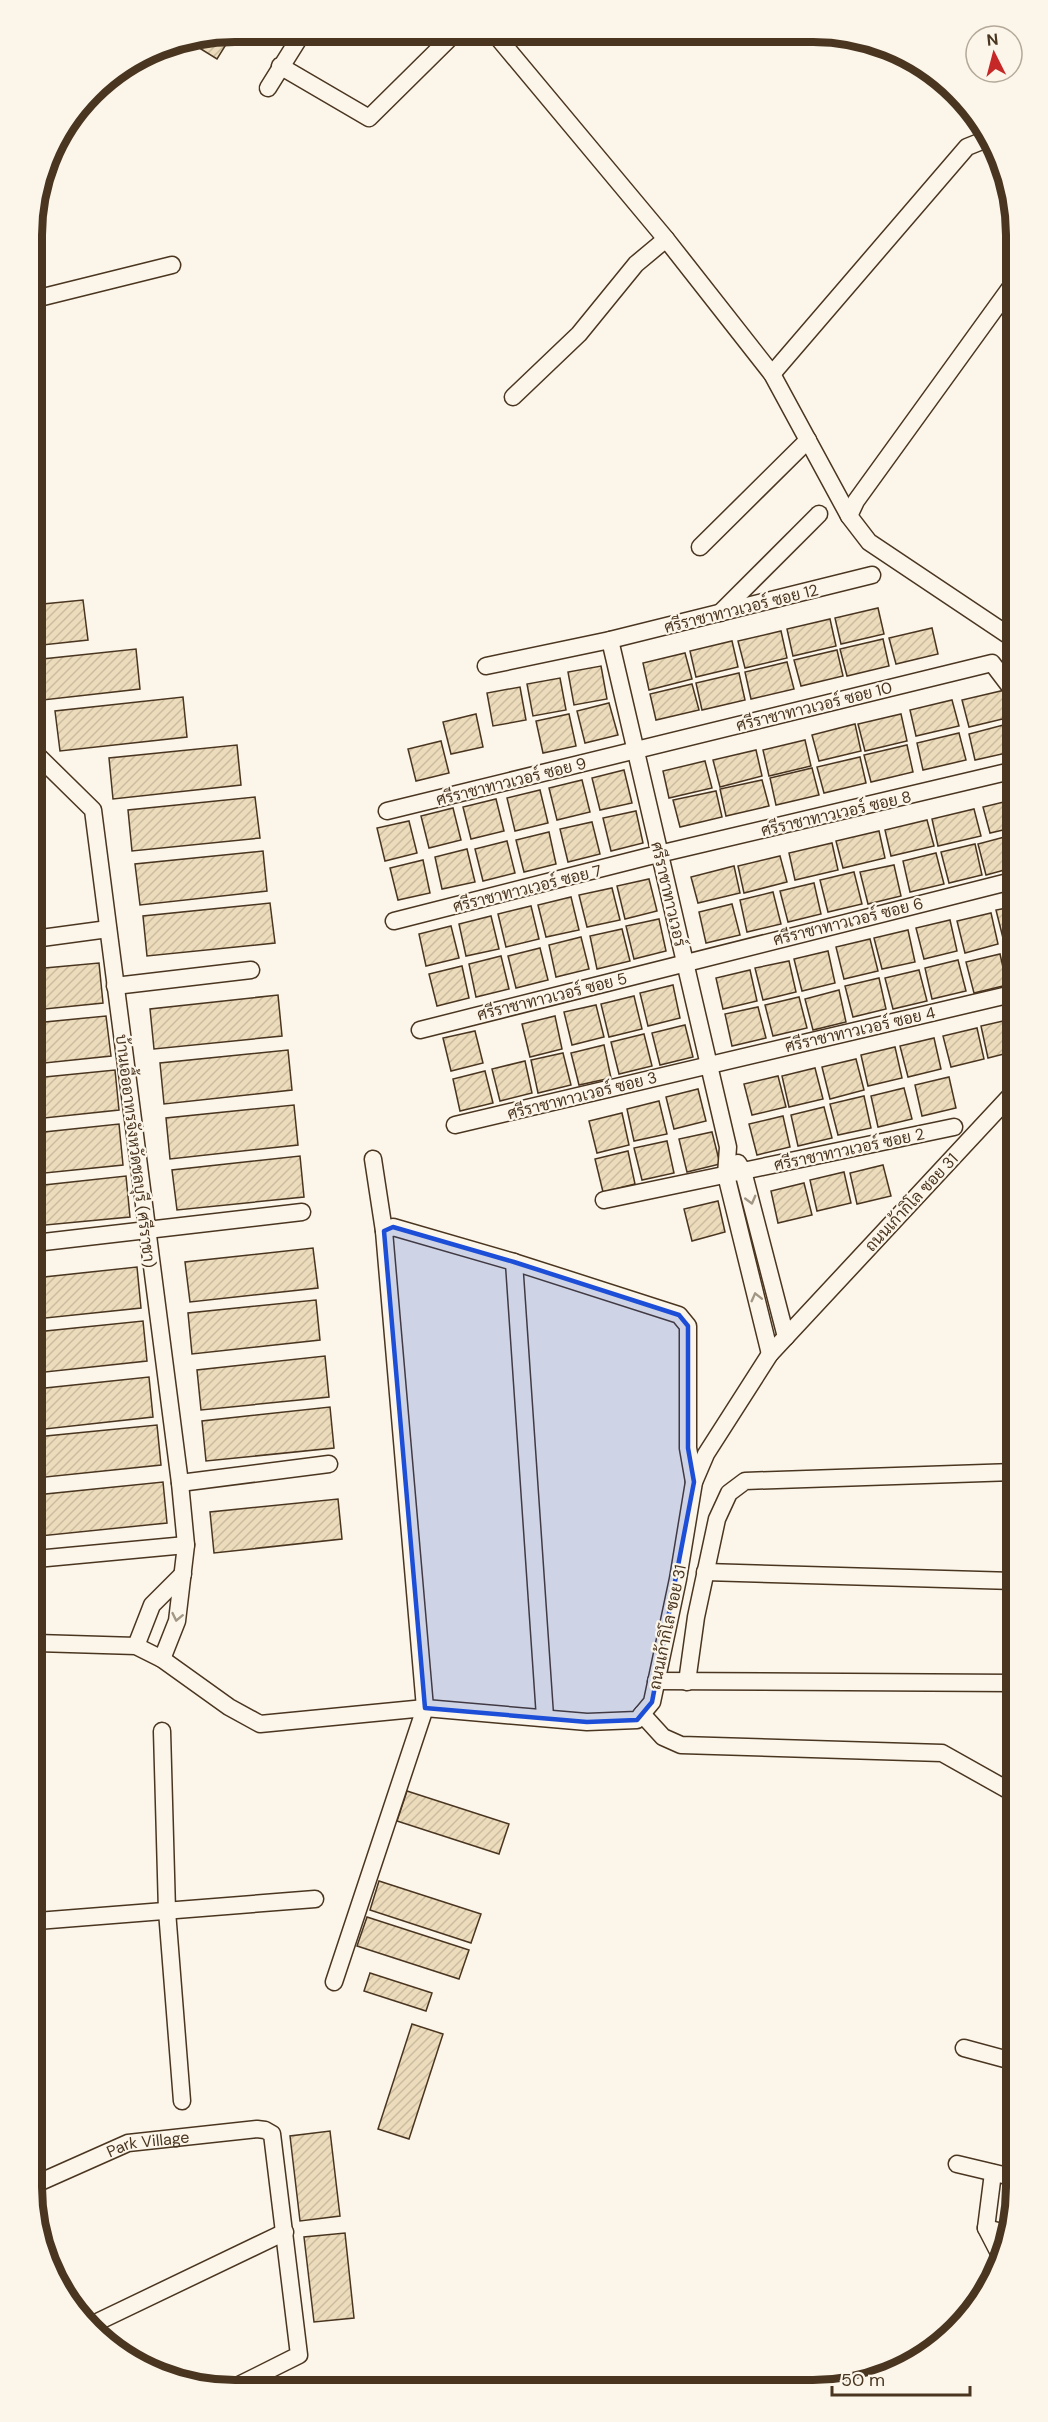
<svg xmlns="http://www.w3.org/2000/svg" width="1048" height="2422" viewBox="0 0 1048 2422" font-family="'DM Sans',Sarabun,sans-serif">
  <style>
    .building { fill: url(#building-hatch); stroke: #4a3520; stroke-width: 1.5 }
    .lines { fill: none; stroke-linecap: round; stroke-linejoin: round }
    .street-casing { stroke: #4a3520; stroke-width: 19 }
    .street { stroke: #fbf6e9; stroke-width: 16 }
    .oneway { stroke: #a29684 }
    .marked { fill: #1d4ed8; fill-opacity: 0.2; stroke: #1d4ed8; stroke-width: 4.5; stroke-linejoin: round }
    .labels { text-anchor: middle; stroke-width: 4.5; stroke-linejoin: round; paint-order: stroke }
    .street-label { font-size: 16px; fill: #4a3520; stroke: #fbf6e9 }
    .rim { fill: none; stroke: #4a3520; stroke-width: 8 }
  </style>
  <defs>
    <pattern id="building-hatch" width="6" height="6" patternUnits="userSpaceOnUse" patternTransform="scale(1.5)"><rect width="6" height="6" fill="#ecdcbc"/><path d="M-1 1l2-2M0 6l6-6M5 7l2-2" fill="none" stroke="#ccbda1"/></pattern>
  </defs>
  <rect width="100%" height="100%" fill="#fbf6e9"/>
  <path class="building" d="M223,34L230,38L217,59L188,41Z
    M34,551L38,592L33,593V552Z
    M83,600L88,640L33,646V605Z
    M878,608L884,634L841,644L835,618Z
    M830,619L836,646L793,656L787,629Z
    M932,628L938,654L896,664L889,638Z
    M781,631L787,658L745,668L738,641Z
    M883,639L889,666L847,676L840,649Z
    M732,641L738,667L696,677L690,651Z
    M136,649L140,689L34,701L33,660Z
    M837,650L843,676L801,686L794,660Z
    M685,653L692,679L649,690L643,663Z
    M787,662L794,689L751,699L745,672Z
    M601,666L607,699L574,705L568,672Z
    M739,673L745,700L702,710L696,683Z
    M560,678L566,710L533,716L527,684Z
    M692,684L699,710L656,720L650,694Z
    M520,687L526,720L493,726L487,693Z
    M1005,690L1011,717L969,727L962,700Z
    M183,697L187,737L60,751L55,711Z
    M952,700L959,726L916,736L910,710Z
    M609,703L618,735L585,743L577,711Z
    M476,714L483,747L451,754L443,722Z
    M569,714L576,746L543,753L536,721Z
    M901,714L907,741L865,751L858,724Z
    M1011,723V752L975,760L969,734Z
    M855,724L861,751L819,761L812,735Z
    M959,733L966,760L923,770L917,743Z
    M805,740L811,766L769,776L763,750Z
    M441,741L449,773L416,781L408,749Z
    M237,745L241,785L113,799L109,758Z
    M907,745L913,772L871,782L864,755Z
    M756,750L762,776L720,787L713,760Z
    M860,757L866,783L824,793L817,767Z
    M705,761L712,788L669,798L663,771Z
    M812,768L819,795L776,805L770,778Z
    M624,770L632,803L600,810L592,778Z
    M582,780L590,812L557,820L549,788Z
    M762,780L769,806L726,816L720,789Z
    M540,790L548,823L515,831L507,798Z
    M716,791L722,817L680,827L673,800Z
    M255,797L260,838L132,851L128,810Z
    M496,799L504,831L471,839L463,807Z
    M1012,800V828L990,833L983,807Z
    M453,808L461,840L429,848L421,816Z
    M974,809L981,836L938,846L932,819Z
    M636,811L643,843L611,851L603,818Z
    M927,820L934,846L891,856L885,830Z
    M409,821L417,853L385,861L377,828Z
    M592,822L600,854L568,862L560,829Z
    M879,831L885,858L843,868L836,841Z
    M549,832L556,864L524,872L516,840Z
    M1012,835V868L986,875L978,844Z
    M507,841L515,873L483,881L475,849Z
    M832,843L838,870L795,880L789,853Z
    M975,844L982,875L949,883L941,852Z
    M467,849L475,882L442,889L435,857Z
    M263,851L267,891L140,905L135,864Z
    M936,853L944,884L910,892L903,861Z
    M780,856L787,882L744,893L738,866Z
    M423,860L430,893L398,900L390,868Z
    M894,865L901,896L868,904L860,872Z
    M734,866L740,893L698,903L691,877Z
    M854,872L862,904L828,912L820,880Z
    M649,879L657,911L625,919L617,886Z
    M814,883L821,914L788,922L780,891Z
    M612,888L620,920L587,927L579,895Z
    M773,892L781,924L747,932L740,900Z
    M571,897L579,930L546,937L538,905Z
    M270,903L275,943L147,956L143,916Z
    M732,904L740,935L706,943L699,912Z
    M531,906L539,939L506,947L498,914Z
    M1012,907V940L1004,942L996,910Z
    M991,913L998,944L965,953L957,921Z
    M491,916L499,949L466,956L459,924Z
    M659,919L666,951L634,959L626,926Z
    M950,920L957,951L924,959L916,928Z
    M451,926L459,958L426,966L419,934Z
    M622,929L630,961L597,969L590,936Z
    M908,930L915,962L882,969L874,938Z
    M581,937L589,969L556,977L549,945Z
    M870,939L878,971L844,979L836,947Z
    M1012,947V979L1005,949Z
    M540,948L548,980L516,988L508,956Z
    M828,951L835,983L802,991L794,959Z
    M1000,954L1007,985L974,993L966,962Z
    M501,956L509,989L476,997L469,964Z
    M958,960L966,991L932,999L925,968Z
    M789,961L796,992L763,1000L755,968Z
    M99,963L103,1003L35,1010L34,969Z
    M462,966L469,998L437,1006L429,974Z
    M750,970L757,1001L723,1009L716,978Z
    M919,970L927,1001L893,1009L885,978Z
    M879,978L886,1009L853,1017L845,986Z
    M673,985L680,1018L648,1026L640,993Z
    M839,990L846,1022L813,1030L805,999Z
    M278,995L282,1036L154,1049L150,1009Z
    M634,996L642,1029L609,1037L601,1004Z
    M799,997L807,1028L773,1036L765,1005Z
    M596,1005L604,1037L572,1045L564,1012Z
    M758,1007L766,1038L732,1046L725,1014Z
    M106,1016L111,1056L35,1064V1023Z
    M555,1016L562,1049L530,1057L522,1024Z
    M1012,1019V1052L988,1058L981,1026Z
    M685,1025L693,1057L660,1065L652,1033Z
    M977,1028L984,1059L951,1067L943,1036Z
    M475,1031L483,1063L451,1071L443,1038Z
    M644,1034L652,1066L619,1074L611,1042Z
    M934,1038L941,1069L908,1077L900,1046Z
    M604,1045L611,1078L579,1085L571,1053Z
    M895,1047L902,1078L868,1086L861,1055Z
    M288,1050L292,1090L164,1104L160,1063Z
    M563,1053L571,1085L538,1093L531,1060Z
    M856,1059L864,1090L830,1099L822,1067Z
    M525,1061L532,1093L500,1101L492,1069Z
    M815,1068L823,1099L789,1107L782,1076Z
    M115,1070L119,1110L35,1119V1078Z
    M485,1071L493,1103L460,1111L453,1079Z
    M778,1076L786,1107L752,1115L744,1084Z
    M949,1077L956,1108L922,1116L915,1085Z
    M904,1088L912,1119L878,1127L871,1096Z
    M698,1089L706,1121L674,1129L666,1097Z
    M864,1096L871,1128L838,1135L830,1104Z
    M659,1101L667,1134L634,1141L627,1109Z
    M294,1105L298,1145L170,1159L166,1118Z
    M824,1107L832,1138L798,1146L791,1115Z
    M622,1113L629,1145L597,1153L589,1121Z
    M783,1116L790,1147L757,1155L749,1124Z
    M119,1124L123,1165L35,1174V1133Z
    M712,1132L720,1164L687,1172L679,1139Z
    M667,1141L674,1173L642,1180L634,1148Z
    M628,1151L635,1184L603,1192L595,1159Z
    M300,1156L304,1197L177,1210L172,1170Z
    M883,1165L891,1196L857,1204L850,1173Z
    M844,1172L851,1203L817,1211L810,1180Z
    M126,1176L130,1217L35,1226V1186Z
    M804,1183L812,1215L778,1223L771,1191Z
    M718,1201L725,1232L692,1241L684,1209Z
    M313,1248L318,1288L190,1302L185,1262Z
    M137,1267L141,1308L36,1319L35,1278Z
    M316,1300L320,1340L192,1354L188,1313Z
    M143,1321L147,1361L36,1373V1332Z
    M325,1356L329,1397L201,1410L197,1370Z
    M149,1377L153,1417L36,1430V1389Z
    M330,1407L334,1448L206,1461L202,1421Z
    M157,1425L161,1465L36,1478V1437Z
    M163,1482L167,1523L40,1536L36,1495Z
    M338,1499L342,1539L214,1553L210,1512Z
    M407,1791L509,1824L499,1854L397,1821Z
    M379,1881L481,1914L471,1943L370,1910Z
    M367,1917L469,1950L459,1979L357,1946Z
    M370,1973L432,1993L426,2011L364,1991Z
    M412,2024L443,2034L409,2139L378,2129Z
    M330,2131L340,2216L300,2221L290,2136Z
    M345,2233L354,2318L314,2322L304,2237Z"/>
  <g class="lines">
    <defs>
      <g id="street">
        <path d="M494,33L666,239L772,374L849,516L869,542L1011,637"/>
        <path d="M280,66L369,118L455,33"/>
        <path d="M268,88L303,32"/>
        <path d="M32,295L43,297L172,265"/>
        <path d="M772,374L967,147L987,139L991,140"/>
        <path d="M513,397L579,334L636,264L666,239"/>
        <path d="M849,516L856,501L1010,288"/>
        <path d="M700,547L808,440"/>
        <path d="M720,613L819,514"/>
        <path d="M610,640L728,1147L726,1175L770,1354"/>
        <path d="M486,666L610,640L872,575"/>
        <path d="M34,752L93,810L180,1483L186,1545L177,1621L162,1659"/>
        <path d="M387,811L992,663L1011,688"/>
        <path d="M394,921L646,857L1011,771"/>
        <path d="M34,939L108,929"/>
        <path d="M115,986L251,970"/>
        <path d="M420,1030L1012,881"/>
        <path d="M455,1125L1012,994"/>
        <path d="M738,1163L743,1171L786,1337"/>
        <path d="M604,1200L954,1127"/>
        <path d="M384,1231L393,1227L514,1262L679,1315L688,1326V1448L694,1482"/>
        <path d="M35,1243L302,1212"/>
        <path d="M514,1262L545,1717"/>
        <path d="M180,1483L329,1464"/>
        <path d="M36,1559L186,1545"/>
        <path d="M705,1572L1014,1581"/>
        <path d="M37,1643L136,1646L162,1659L229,1707L260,1724L425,1708L587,1722L637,1720L652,1702L678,1579L694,1482L706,1454L770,1354L1012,1094"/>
        <path d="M136,1646L152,1605L183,1574"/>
        <path d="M656,1681L1014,1683"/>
        <path d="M687,1682L696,1617L717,1519L729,1493L745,1481L1014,1472"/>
        <path d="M642,1714L663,1737L681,1745L942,1753L1015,1794"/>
        <path d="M162,1731L167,1911L182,2101"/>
        <path d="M37,1921L315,1899"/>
        <path d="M334,1982L425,1708L384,1231L373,1159"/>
        <path d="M964,2048L1016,2062"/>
        <path d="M957,2164L1016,2178"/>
        <path d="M993,2173L986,2228L1002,2259"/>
        <path id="s1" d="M38,2183L128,2143L257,2129L265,2130L272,2134L299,2355L237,2386"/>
        <path d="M986,2228L1009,2234"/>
        <path d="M89,2326L285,2232"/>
      </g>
    </defs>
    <use href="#street" class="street-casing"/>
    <use href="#street" class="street"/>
  </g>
  <defs><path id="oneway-chevron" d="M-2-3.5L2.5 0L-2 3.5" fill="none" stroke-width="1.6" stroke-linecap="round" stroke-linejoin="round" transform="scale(1.5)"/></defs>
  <g class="oneway">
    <use href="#oneway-chevron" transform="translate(751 1200) rotate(75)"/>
    <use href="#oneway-chevron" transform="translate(756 1297) rotate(-104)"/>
    <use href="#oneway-chevron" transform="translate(177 1617) rotate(102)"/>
  </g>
  <path class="marked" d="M393,1227L514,1262L679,1315L688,1326V1448L694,1482L652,1702L637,1720L587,1722L425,1708L384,1231Z"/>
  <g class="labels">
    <g class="street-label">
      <text transform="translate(741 608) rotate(-14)" y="6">ศรีราชาทาวเวอร์ ซอย 12</text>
      <text transform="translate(814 706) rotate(-14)" y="6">ศรีราชาทาวเวอร์ ซอย 10</text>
      <text transform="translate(511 781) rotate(-14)" y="6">ศรีราชาทาวเวอร์ ซอย 9</text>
      <text transform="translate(836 813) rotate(-13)" y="6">ศรีราชาทาวเวอร์ ซอย 8</text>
      <text transform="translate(527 888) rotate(-14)" y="6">ศรีราชาทาวเวอร์ ซอย 7</text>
      <text transform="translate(669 894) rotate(77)" y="6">ศรีราชาทาวเวอร์</text>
      <text transform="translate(848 921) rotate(-14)" y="6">ศรีราชาทาวเวอร์ ซอย 6</text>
      <text transform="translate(552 996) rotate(-14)" y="6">ศรีราชาทาวเวอร์ ซอย 5</text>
      <text transform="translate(860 1029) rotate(-13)" y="6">ศรีราชาทาวเวอร์ ซอย 4</text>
      <text transform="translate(582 1095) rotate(-14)" y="6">ศรีราชาทาวเวอร์ ซอย 3</text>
      <text transform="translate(849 1149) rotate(-12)" y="6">ศรีราชาทาวเวอร์ ซอย 2</text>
      <text transform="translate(136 1151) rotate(83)" y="6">บ้านเอื้ออาทรจังหวัดชลบุรี (ศรีราชา)</text>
      <text transform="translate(911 1202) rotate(-47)" y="6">ถนนเก้ากิโล ซอย 31</text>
      <text transform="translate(667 1627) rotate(-78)" y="6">ถนนเก้ากิโล ซอย 31</text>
      <text dy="6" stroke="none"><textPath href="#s1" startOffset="118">Park Village</textPath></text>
    </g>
  </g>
  <path d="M0 0H1048V2422H0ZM235 42H813A193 193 0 0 1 1006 235V2187A193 193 0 0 1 813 2380H235A193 193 0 0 1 42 2187V235A193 193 0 0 1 235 42Z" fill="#fbf6e9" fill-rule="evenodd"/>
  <path class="rim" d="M235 42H813A193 193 0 0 1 1006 235V2187A193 193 0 0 1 813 2380H235A193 193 0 0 1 42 2187V235A193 193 0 0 1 235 42Z"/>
  <g transform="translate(994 54) rotate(354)"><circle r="28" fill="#fbf6e9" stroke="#b4a999" stroke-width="1.5"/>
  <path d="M0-4.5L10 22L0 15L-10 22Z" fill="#c62828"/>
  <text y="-9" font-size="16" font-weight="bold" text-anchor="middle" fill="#4a3520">N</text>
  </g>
  <path d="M832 2386v9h138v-9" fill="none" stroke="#4a3520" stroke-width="3"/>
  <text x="841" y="2386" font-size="18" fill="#4a3520" stroke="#fbf6e9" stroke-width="4.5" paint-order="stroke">50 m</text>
</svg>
